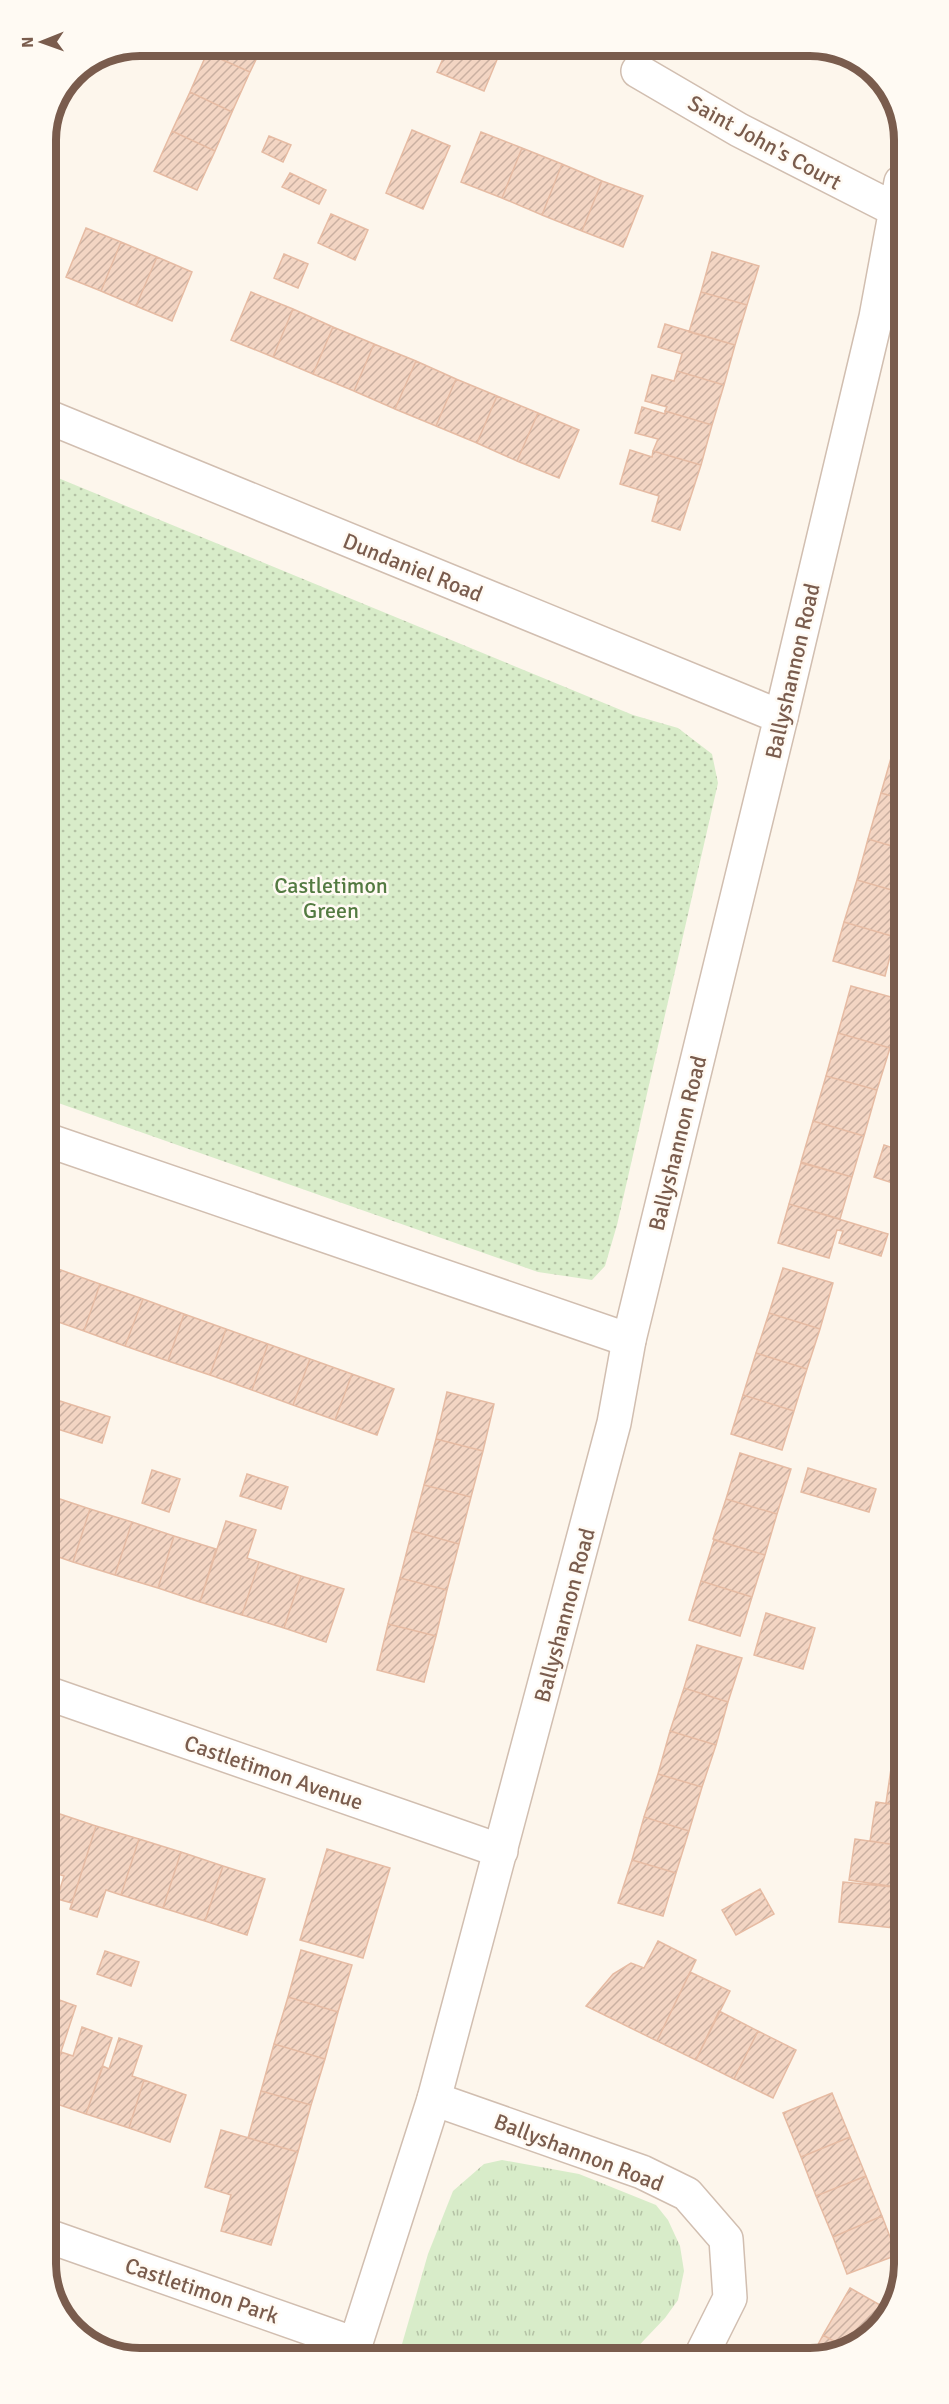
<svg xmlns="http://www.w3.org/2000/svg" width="949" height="2404" viewBox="0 0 949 2404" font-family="Signika,sans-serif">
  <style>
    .grass { fill: url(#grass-tufts) }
    .park { fill: url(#park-dots) }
    .building { fill: url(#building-hatch); stroke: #e6bba3; stroke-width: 1.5 }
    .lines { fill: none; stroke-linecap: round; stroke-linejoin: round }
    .minor-casing { stroke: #d1beb0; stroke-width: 36 }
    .tertiary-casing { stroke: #d1beb0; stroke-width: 36 }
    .minor { stroke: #fff; stroke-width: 33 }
    .tertiary { stroke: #fff; stroke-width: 33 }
    .labels { text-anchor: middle; stroke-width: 5; stroke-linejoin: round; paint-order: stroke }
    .street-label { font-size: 22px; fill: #7a5c4d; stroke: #fffaf3 }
    .park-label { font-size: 22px; fill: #537a41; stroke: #fffaf3 }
    .rim { fill: none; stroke: #7a5c4d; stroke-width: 8 }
  </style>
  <defs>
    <pattern id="grass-tufts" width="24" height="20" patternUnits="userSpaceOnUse" patternTransform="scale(1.5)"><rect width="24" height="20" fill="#d8ecc9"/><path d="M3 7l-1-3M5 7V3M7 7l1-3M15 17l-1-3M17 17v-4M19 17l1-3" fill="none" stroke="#b4c2a5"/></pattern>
    <pattern id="park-dots" width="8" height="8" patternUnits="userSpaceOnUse" patternTransform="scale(1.5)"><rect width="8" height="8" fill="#d8ecc9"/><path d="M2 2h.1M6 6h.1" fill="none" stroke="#b4c2a5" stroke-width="1.8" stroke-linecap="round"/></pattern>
    <pattern id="building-hatch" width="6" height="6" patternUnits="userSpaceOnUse" patternTransform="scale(1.5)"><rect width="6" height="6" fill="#f3d5c3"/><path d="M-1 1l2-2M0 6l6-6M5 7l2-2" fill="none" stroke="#cab0a1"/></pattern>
  </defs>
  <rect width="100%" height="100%" fill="#fdf6ec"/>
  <path class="grass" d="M502,2160L579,2174L656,2205L668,2220L680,2246L684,2271L678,2300L665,2318L628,2357L398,2358L428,2254L453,2191L484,2164Z"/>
  <path class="park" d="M46,473L633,715L678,728L712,754L718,783L617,1225L605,1266L592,1280L538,1272L47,1099Z"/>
  <path class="building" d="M210,45H263L250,72L207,53Z
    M449,45H490L501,50L484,91L437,72Z
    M207,53L250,72L232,112L190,92Z
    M190,92L232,112L215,151L172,131Z
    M412,130L450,146L423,209L386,193Z
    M172,131L215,151L197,190L154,171Z
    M481,132L522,148L502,198L461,182Z
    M269,136L291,145L283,162L262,152Z
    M522,148L562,164L542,215L502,198Z
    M562,164L602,181L582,231L542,215Z
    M290,173L326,190L319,204L282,187Z
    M602,181L643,196L623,247L582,231Z
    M331,214L368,230L355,260L318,243Z
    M86,228L121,242L101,291L66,277Z
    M121,242L157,257L136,306L101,291Z
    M712,252L759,266L747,305L701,292Z
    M284,254L308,264L298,288L274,278Z
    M157,257L192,272L172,321L136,306Z
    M251,292L293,309L273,357L231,340Z
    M701,292L747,305L735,345L689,332Z
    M293,309L333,327L313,374L273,357Z
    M665,324L735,345L724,385L677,371L682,354L658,347Z
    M333,327L374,344L354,391L313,374Z
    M374,344L416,361L395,409L354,391Z
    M416,361L456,379L436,426L395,409Z
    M677,371L724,385L712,425L665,411L667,407L645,401L652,375L674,381Z
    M456,379L497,396L477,443L436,426Z
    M497,396L538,413L517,461L477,443Z
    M642,407L665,414V411L712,425L701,465L653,451L658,439L635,433Z
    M538,413L579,430L559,478L517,461Z
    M630,450L652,457L653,451L701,465L680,530L652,521L659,496L620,484Z
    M902,722V753L893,751Z
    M893,751L902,753V799L881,793Z
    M881,793L902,799V849L868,839Z
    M868,839L902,849V893L857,880Z
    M857,880L902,893V913L895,937L844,922Z
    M844,922L895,937L885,976L833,961Z
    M851,986L902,1000L890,1048L838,1033Z
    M838,1033L890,1048L877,1090L826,1076Z
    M826,1076L877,1090L864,1136L813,1121Z
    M813,1121L864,1136L852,1177L801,1162Z
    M884,1145L902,1151V1186L874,1177Z
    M801,1163L852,1177L840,1219L789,1204Z
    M789,1204L888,1234L881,1256L839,1243L843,1231L837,1230L829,1258L778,1243Z
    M783,1268L833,1283L820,1329L769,1313Z
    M58,1269L100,1284L84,1331L47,1318V1302Z
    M100,1284L143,1299L125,1346L84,1331Z
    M143,1299L184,1314L168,1361L125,1346Z
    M769,1313L820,1329L807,1369L756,1353Z
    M184,1314L226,1329L210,1375L168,1361Z
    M226,1329L268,1344L252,1390L210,1375Z
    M268,1344L310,1359L293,1405L252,1390Z
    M756,1353L807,1369L794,1411L743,1395Z
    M310,1359L352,1374L335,1420L293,1405Z
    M352,1374L394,1389L377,1435L335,1420Z
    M447,1392L494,1404L483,1451L436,1439Z
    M743,1395L794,1411L782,1450L731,1434Z
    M60,1401L110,1417L102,1443L51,1427Z
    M900,1402L903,1403V1431L892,1428Z
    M436,1439L483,1451L471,1497L424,1485Z
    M740,1453L791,1469L777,1514L726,1499Z
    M808,1468L876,1489L869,1512L801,1492Z
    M152,1470L180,1479L169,1512L142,1503Z
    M247,1474L288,1487L281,1509L240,1496Z
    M424,1485L471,1497L459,1544L412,1531Z
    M48,1495L90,1509L73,1562L47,1553Z
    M726,1499L777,1514L765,1555L713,1539Z
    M90,1509L132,1522L115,1575L73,1562Z
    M226,1521L256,1530L247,1558L259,1562L242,1615L200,1602Z
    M132,1522L174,1536L158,1588L115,1575Z
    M412,1531L459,1544L447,1590L400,1578Z
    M174,1536L216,1549L200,1602L158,1588Z
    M714,1540L765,1555L752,1597L701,1581Z
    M259,1562L301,1576L284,1628L242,1615Z
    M301,1576L344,1589L326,1642L284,1628Z
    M400,1578L447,1590L436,1636L388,1624Z
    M701,1581L752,1597L740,1636L689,1620Z
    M766,1613L815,1628L803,1669L754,1655Z
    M388,1624L436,1636L424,1682L377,1670Z
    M697,1645L742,1658L728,1702L684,1688Z
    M684,1688L728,1702L716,1745L670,1731Z
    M898,1723H903V1764L892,1762Z
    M670,1731L716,1745L702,1787L658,1774Z
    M892,1762L903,1764V1806L886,1803Z
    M658,1774L702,1787L689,1831L644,1817Z
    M876,1802L903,1806V1846L870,1841Z
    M54,1812L96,1826L72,1903L57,1899L64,1876L48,1871V1833Z
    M644,1817L689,1831L676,1873L632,1860Z
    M96,1826L139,1839L121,1895L106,1890L97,1917L70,1909Z
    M139,1839L181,1852L163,1908L121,1895Z
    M855,1839L903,1846V1888L849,1880Z
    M327,1849L390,1868L363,1958L300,1940Z
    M181,1852L223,1866L205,1921L163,1908Z
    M632,1860L676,1873L663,1916L618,1903Z
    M223,1866L265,1879L247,1935L205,1921Z
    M843,1882L903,1888V1929L839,1922Z
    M760,1889L774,1914L736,1935L722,1910Z
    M658,1941L696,1960L657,2041L586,2006L613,1974L631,1963L644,1968Z
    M301,1950L352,1965L338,2012L288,1997Z
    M105,1951L139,1962L131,1986L97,1974Z
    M690,1972L730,1991L696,2060L657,2041Z
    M51,1997L76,2006L48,2091V2006Z
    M288,1997L338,2012L325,2059L274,2044Z
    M719,2011L758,2031L734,2079L696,2060Z
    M82,2027L112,2038L86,2114L48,2101V2091L61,2052L73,2056Z
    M758,2031L796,2050L773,2098L734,2079Z
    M119,2038L142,2046L132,2076L144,2080L129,2128L86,2114L103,2066L109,2069Z
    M274,2044L325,2059L311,2105L261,2091Z
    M144,2080L186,2095L170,2142L129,2128Z
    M261,2091L311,2105L298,2152L248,2138Z
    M832,2093L850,2137L801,2157L783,2113Z
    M221,2130L298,2152L271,2245L221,2231L231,2195L205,2187Z
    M850,2137L866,2176L816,2196L801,2157Z
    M866,2176L882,2216L833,2237L816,2196Z
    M882,2216L897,2255L847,2274L833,2237Z
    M850,2288L889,2310L885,2322L846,2348L823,2335Z
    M823,2335L846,2348L834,2356H812Z"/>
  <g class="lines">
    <defs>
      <path id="minor" d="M638,71L739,130L894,209
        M781,717L876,317L901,182
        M47,1140L629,1340
        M47,1693L501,1851
        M434,2099L642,2172L687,2194L726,2239L730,2298L701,2356
        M48,2236L355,2344"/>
      <path id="tertiary" d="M46,416L781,717L629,1340L614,1423L434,2099L351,2358"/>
    </defs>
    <use href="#minor" class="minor-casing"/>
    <use href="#tertiary" class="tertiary-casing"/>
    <use href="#minor" class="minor"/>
    <use href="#tertiary" class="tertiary"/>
  </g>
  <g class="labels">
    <g class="street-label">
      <text transform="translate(765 142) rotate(29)" y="8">Saint John's Court</text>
      <text transform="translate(413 567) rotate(22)" y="8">Dundaniel Road</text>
      <text transform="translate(792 671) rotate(-77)" y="8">Ballyshannon Road</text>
      <text transform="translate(677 1143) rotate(-76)" y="8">Ballyshannon Road</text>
      <text transform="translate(564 1615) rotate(-75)" y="8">Ballyshannon Road</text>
      <text transform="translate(274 1772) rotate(19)" y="8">Castletimon Avenue</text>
      <text transform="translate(579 2152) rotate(21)" y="8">Ballyshannon Road</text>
      <text transform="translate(202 2290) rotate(19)" y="8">Castletimon Park</text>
    </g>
    <g class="park-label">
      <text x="331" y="893">Castletimon<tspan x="331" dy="25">Green</tspan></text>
    </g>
  </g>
  <path d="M0 0H949V2404H0ZM140 56H810A84 84 0 0 1 894 140V2264A84 84 0 0 1 810 2348H140A84 84 0 0 1 56 2264V140A84 84 0 0 1 140 56Z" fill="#fffaf3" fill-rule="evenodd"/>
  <path class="rim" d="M140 56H810A84 84 0 0 1 894 140V2264A84 84 0 0 1 810 2348H140A84 84 0 0 1 56 2264V140A84 84 0 0 1 140 56Z"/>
  <g transform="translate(42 42) rotate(269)" stroke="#fffaf3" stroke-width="4.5" paint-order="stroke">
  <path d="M0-4.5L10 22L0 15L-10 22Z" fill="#7a5c4d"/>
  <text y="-9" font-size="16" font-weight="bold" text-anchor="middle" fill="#7a5c4d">N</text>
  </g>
</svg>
